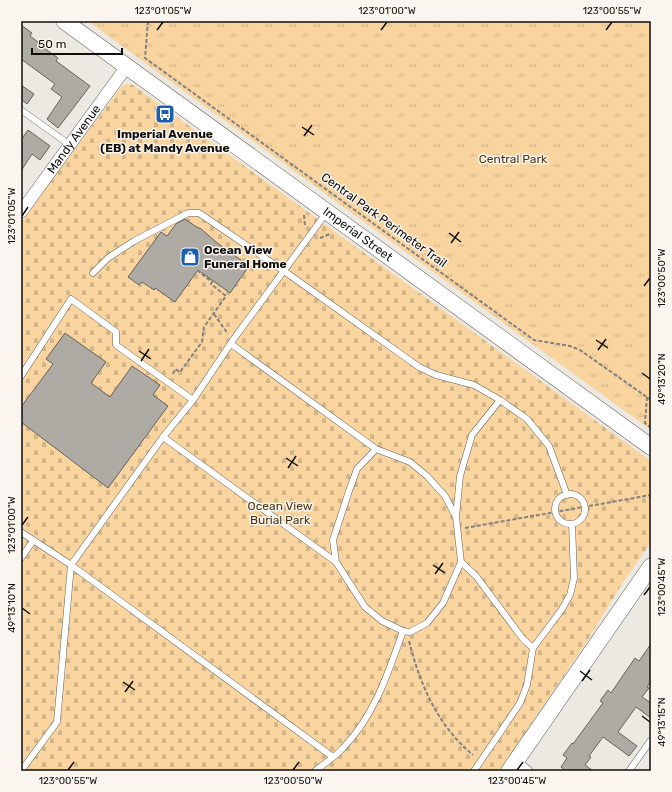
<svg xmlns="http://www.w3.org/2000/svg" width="672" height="792" viewBox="0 0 672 792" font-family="Rubik,sans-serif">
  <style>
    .cemetery { fill: url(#cemetery-stones) }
    .park { fill: url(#park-tufts) }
    .building { fill: #aeaaa4; stroke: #65615c }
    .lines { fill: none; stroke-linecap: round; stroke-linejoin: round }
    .lane-casing { stroke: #65615b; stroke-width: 7 }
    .street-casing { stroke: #65615b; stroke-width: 13 }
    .secondary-casing { stroke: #65615b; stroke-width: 17 }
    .path { stroke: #84827e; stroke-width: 2; stroke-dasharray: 4 2; stroke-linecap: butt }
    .lane { stroke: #fff; stroke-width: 6 }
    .street { stroke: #fff; stroke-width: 12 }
    .secondary { stroke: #fff; stroke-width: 16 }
    .ticks { fill: none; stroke: #0f0e0c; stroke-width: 1.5 }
    .labels { text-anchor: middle; stroke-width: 3; stroke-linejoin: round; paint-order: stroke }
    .poi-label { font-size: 12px; font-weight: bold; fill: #0f0e0c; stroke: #faf5ef }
    .street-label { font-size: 12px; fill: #0f0e0c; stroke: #faf5ef }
    .park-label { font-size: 12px; fill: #4d3611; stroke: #faf5ef }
    .neatline { fill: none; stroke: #0f0e0c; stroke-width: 1.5 }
    .ticks-label { font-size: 10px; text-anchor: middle; fill: #0f0e0c }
  </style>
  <defs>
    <pattern id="cemetery-stones" width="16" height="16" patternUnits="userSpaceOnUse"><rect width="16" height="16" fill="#f9d49f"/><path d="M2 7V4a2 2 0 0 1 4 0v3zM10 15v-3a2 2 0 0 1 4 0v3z" fill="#d4b588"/></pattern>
    <pattern id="park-tufts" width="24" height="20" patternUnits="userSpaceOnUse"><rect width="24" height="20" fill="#f9d49f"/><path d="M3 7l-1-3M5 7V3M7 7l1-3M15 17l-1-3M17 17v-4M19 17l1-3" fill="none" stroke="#d4b588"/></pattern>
  </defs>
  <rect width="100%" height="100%" fill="#ece8e2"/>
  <path class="cemetery" d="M127,84L133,85L651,461V542L622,584L586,643L499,771H21V222L121,87Z"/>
  <path class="park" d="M88,21H651V430L126,49Z"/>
  <path class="building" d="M21,25L32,33L30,36L38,42L37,43L58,58L56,61L90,86L58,128L47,119L62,97L51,89L55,84L21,59Z
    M21,85L34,94L27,104L21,99Z
    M28,130L50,146L40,160L32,154L21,171V140Z
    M185,219L198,228H200L216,242L249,266L230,293L198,270L175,302L155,288L154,290L142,282L139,285L128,277L161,232L167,236L176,224Z
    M65,333L106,362L91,383L110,397L132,366L160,385L153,395L168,406L108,488L21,422V407L53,364L46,359Z
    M651,644V681L647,687L649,688L642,697L651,703V718L636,707L618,732L637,746L629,756L603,737L589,756L591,757L585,765L593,771H566L561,767L567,758L563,755L572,743L573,744L603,703L600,701L608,690L611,693L635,658L639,661Z"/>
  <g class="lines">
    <defs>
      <path id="lane" d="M21,110L70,145
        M93,273L108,258L134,241L188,213H199L284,271L419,367L436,375L474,385L500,400L527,419L549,446L567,495
        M231,344L376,449L410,462L427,476L445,496L456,517L461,562L443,603L427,623L410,632L403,631L382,621L365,607L336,562L333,540L349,491L357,469L376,449
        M21,376L71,299L116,332V345L193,400
        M163,437L336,562
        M555 509a15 15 0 1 1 30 0a15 15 0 1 1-30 0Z
        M456,517L460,476L472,435L500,400
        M21,532L71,565L333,757
        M21,558L33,541
        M461,562L476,576L523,639L533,648
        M21,771L57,722L71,565L163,437L193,400L233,340L327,212
        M315,771C324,764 335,757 343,748C375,715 388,673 403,631
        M474,771L520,703L527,685L533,648L562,609L570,595L574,578L572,524
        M629,771L651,740"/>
      <g id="street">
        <path id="s1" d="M21,212L127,66"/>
        <path d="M515,763L526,771"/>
      </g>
      <g id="secondary">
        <path id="s2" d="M64,21L651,447"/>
        <path d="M509,771L651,566"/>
      </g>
    </defs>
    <use href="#lane" class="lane-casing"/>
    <use href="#street" class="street-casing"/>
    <use href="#secondary" class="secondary-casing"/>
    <path class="path" d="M148,21L145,58L534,340L570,346L580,350L651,400
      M304,215L305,227
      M320,238L330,234
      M214,314L228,334
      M173,374L175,369L180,372L202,342L204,327L226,296L211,284L212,282L198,271
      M647,397L645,423L651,428
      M465,528L651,495
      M409,641C420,685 438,726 473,755"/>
    <use href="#lane" class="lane"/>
    <use href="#street" class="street"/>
    <use href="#secondary" class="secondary"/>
  </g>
  <path class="ticks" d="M157,30L163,22M381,30L387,22M606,30L612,22M302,127L314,135M304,136L312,125M22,216L28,207M449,233L461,242M451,243L459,232M644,286L650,278M596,340L608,348M598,350L606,339M139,351L151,359M141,361L149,349M642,373L650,379M286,458L298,466M288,468L296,456M22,525L28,517M433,565L445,573M435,574L443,563M644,595L650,587M22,608L30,614M580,671L592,680M582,681L590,670M123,682L135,690M125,692L133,681M642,716L650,722M68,770L74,762M293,770L299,762M517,770L523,762"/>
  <defs>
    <symbol id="bus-square" viewBox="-11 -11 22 22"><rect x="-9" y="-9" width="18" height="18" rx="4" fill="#1c5eaf" stroke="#faf5ef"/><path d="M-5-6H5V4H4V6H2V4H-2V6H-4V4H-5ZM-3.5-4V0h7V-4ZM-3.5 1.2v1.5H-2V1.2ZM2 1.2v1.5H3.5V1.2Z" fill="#fff"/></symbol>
    <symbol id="shop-square" viewBox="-11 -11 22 22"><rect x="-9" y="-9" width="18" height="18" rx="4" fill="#1c5eaf" stroke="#faf5ef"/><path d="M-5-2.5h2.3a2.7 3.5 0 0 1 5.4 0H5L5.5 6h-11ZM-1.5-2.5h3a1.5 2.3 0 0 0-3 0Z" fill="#fff"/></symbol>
  </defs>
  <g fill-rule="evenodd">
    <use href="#bus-square" x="154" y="103" width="22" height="22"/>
    <use href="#shop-square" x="179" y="246" width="22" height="22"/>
  </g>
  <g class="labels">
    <g class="poi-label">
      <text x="165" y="138">Imperial Avenue<tspan x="165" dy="14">(EB) at Mandy Avenue</tspan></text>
      <text x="204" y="254" text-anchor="start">Ocean View<tspan x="204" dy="14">Funeral Home</tspan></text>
    </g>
    <g class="street-label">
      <text dy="4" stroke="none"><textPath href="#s1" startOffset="90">Mandy Avenue</textPath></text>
      <text transform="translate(384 220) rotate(36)" y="4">Central Park Perimeter Trail</text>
      <text dy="4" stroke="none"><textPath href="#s2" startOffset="363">Imperial Street</textPath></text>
    </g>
    <g class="park-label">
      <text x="513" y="163">Central Park</text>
      <text x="280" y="510">Ocean View<tspan x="280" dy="14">Burial Park</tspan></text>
    </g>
  </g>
  <rect width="672" height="792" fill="none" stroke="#faf5ef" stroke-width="44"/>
  <path d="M32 48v6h90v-6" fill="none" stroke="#0f0e0c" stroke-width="2"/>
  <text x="38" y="48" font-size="12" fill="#0f0e0c" stroke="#faf5ef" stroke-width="3" paint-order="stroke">50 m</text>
  <rect x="22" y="22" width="628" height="748" class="neatline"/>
  <g class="ticks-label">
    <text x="163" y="14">123°01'05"W</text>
    <text x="387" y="14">123°01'00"W</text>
    <text x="612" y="14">123°00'55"W</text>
    <text transform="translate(11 216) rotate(-90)" y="4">123°01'05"W</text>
    <text transform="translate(661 278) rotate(-90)" y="4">123°00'50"W</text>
    <text transform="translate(661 379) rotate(-90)" y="4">49°13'20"N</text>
    <text transform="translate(11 525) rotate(-90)" y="4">123°01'00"W</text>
    <text transform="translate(661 587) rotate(-90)" y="4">123°00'45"W</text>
    <text transform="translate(11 608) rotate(-90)" y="4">49°13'10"N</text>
    <text transform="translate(661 722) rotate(-90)" y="4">49°13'15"N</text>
    <text x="68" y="784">123°00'55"W</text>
    <text x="293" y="784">123°00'50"W</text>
    <text x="517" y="784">123°00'45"W</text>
  </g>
</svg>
